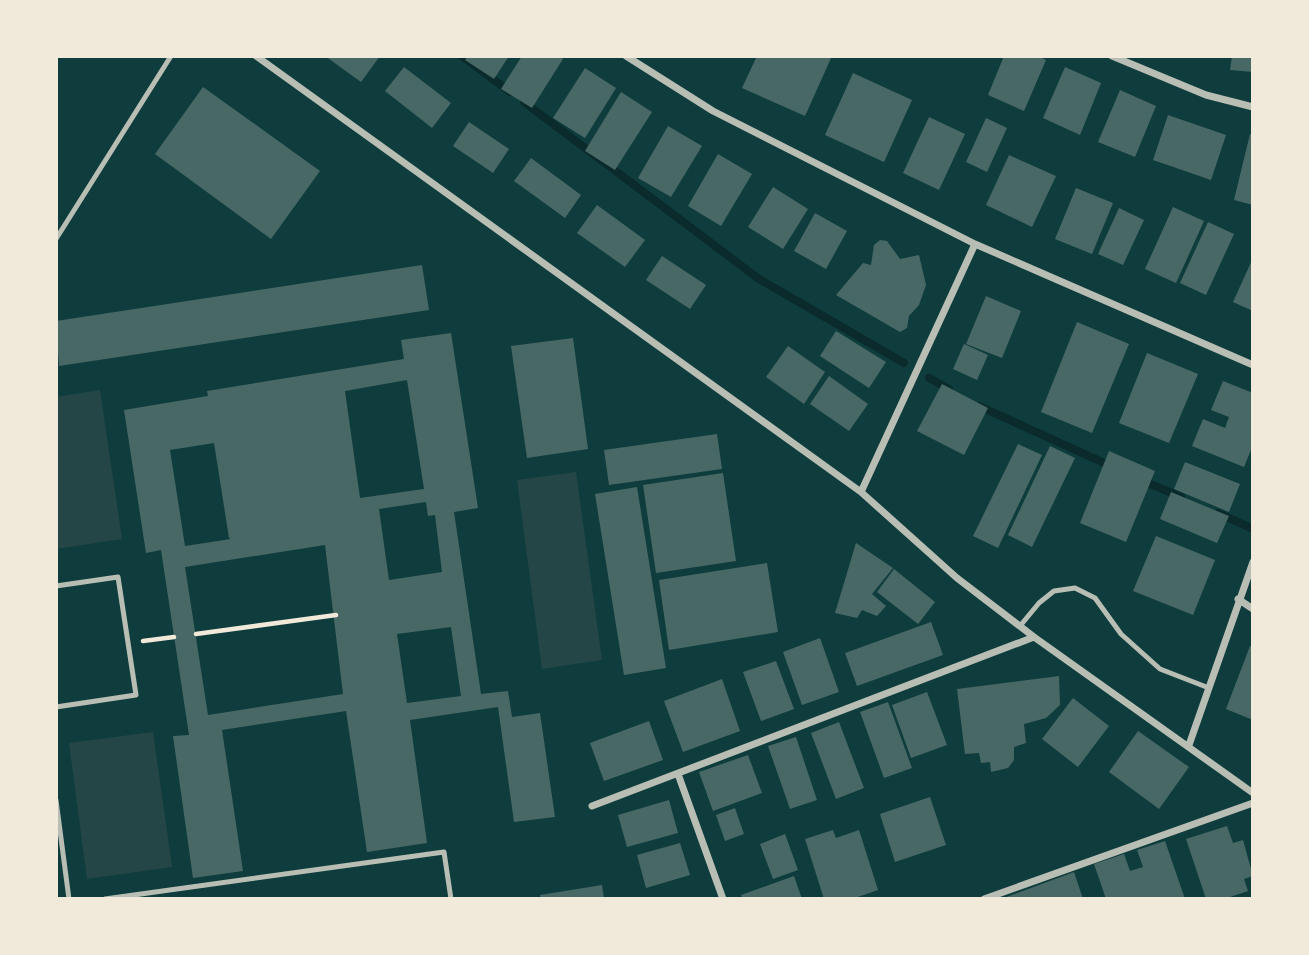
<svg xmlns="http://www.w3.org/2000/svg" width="1309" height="955" viewBox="0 0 1309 955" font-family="Manrope,sans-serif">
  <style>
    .green { fill: #244646 }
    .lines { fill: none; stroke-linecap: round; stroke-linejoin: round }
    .stream { stroke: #0a2a2b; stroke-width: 8 }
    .building { fill: #486865; fill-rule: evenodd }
    .path { stroke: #f1e9da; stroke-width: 4.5 }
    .service { stroke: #b8beb3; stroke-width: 5 }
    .minor { stroke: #b8beb3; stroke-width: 7 }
  </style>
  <rect width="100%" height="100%" fill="#0f3d3e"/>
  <path class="green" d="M100,390L122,539L56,549V397Z
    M576,472L602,660L542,669L517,480Z
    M153,732L172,867L87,879L69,743Z"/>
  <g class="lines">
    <path class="stream" d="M462,56L510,92
      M524,102L759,279L904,363
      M929,378L949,389
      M979,406L1113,467
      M1141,480L1181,497
      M1218,513L1251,528"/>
  </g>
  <path class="building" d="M325,56H380L361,82Z
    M468,56H509L494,79L465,60Z
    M522,56H559L563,59L532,108L501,89Z
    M757,56H832L805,116L742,88Z
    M1004,56H1038L1046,60L1024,111L988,95Z
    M1232,56H1253V72L1230,70Z
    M404,67L451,103L432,128L385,91Z
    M1065,67L1101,83L1080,135L1043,118Z
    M585,68L616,88L585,138L553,118Z
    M853,73L912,100L884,162L825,135Z
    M203,87L320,171L271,239L155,154Z
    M1120,90L1156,106L1135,157L1098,142Z
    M621,92L652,112L615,170L585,151Z
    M1168,115L1226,135L1211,180L1153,160Z
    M929,117L965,134L939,190L903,173Z
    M986,118L1007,128L987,172L966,162Z
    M469,122L509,149L493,173L453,146Z
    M668,126L702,146L671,197L638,178Z
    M1250,134H1253V205L1234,200Z
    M718,154L752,174L721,226L688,206Z
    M1009,155L1056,176L1032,227L986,205Z
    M531,158L581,195L565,218L514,181Z
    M773,187L808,209L783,249L748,227Z
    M1076,188L1113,203L1092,254L1055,239Z
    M597,205L645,240L625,267L577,233Z
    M1173,207L1204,221L1176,283L1145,269Z
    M1119,208L1144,220L1123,265L1098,254Z
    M815,213L847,231L826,269L794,251Z
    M1208,222L1234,234L1206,295L1180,283Z
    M880,240L887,241L900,259L919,255L926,285L919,305L909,316L907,328L900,332L836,295L863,263L871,265L874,245Z
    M662,256L706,285L690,309L646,280Z
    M1253,258V311L1233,302Z
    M422,265L429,310L59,366L56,321Z
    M986,296L1021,311L1002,358L966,344Z
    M1077,322L1129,344L1092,433L1041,412Z
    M836,331L886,362L869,388L820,356Z
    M451,333L478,508L454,512L481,694L508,691L512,717L540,713L555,817L514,822L498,707L410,720L427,843L367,852L346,711L222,730L243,871L193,878L173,736L189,735L161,550L146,553L124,410L208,396L207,391L404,359L401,340ZM407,380L424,489L360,498L345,391ZM214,443L229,538L231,539L185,546L170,450ZM426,502L428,516L435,515L442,572L389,580L379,509ZM325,545L343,694L208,715L185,567ZM451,627L461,696L407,703L397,634Z
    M573,338L588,449L527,458L511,346Z
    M964,344L988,355L977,380L953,369Z
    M788,346L825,372L804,404L766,377Z
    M1147,353L1198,374L1169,443L1119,423Z
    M829,376L868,404L849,431L810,404Z
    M1223,381L1253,393V445L1244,467L1192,446L1203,419L1225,428L1229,417L1211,410Z
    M942,384L988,408L964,455L917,431Z
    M717,434L722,469L609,485L604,450Z
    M1018,444L1042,455L998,548L973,536Z
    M1050,446L1075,458L1032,547L1008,535Z
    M1109,451L1155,471L1126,542L1080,523Z
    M1185,462L1240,484L1229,512L1174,489Z
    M723,473L736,561L656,573L643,485Z
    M637,487L666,668L624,675L595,494Z
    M1171,492L1229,516L1217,543L1160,519Z
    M1156,536L1215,560L1193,615L1133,591Z
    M856,543L893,568L872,594L886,606L877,616L862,610L857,618L835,613Z
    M767,563L778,632L669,650L659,580Z
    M894,569L935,602L918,624L877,592Z
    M931,622L943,655L857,686L845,653Z
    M820,638L839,692L802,705L783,652Z
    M1250,646L1253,647V720L1226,709Z
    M776,661L794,709L761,721L743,672Z
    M1059,676L1060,705L1046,718L1024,724L1026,743L1014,747V760L1008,768L991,772L990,762L981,763L979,753L965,754L957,689Z
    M722,679L740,731L683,752L664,701Z
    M927,692L947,745L911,758L892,705Z
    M1073,698L1109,726L1078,767L1042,739Z
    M888,702L912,768L884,778L860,712Z
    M649,721L663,760L604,781L590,743Z
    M839,722L864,788L836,799L811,733Z
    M1138,731L1189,767L1159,809L1109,772Z
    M796,737L817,800L790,809L768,746Z
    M748,755L762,793L713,811L699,772Z
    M930,797L946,845L895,862L880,814Z
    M669,800L678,833L627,847L618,815Z
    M735,808L744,834L725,841L716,815Z
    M1227,826L1233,843L1243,840L1253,876L1244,879L1248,891L1224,899H1206L1186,839Z
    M833,830L836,838L859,830L878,890L852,899H824L805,839Z
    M785,834L798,870L773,879L760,844Z
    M1165,841L1185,899H1106L1094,864L1124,854L1130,871L1143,867L1137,850Z
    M680,843L690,875L646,888L637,855Z
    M1074,872L1083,899H1001Z
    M794,876L802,899H743L741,895Z
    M602,885L604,899H541L540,895Z"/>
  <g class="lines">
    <path class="path" d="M196,634L336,615
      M143,641L174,637"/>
    <path class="service" d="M56,239L171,56
      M56,586L118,577L136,695L56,707
      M1020,626L1039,603L1054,591L1075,588L1095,598L1121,634L1160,669L1209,688
      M56,800L69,899
      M105,899L444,852L451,899"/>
    <path class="minor" d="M256,56L861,492L957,578L1034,637L1253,793
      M626,56L713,111L975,244L1253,365
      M1112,56L1206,95L1253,107
      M861,492L975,244
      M1238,599L1253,609
      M1189,745L1253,562
      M678,774L723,899
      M592,806L1034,637
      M984,899L1253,803"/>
  </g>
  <rect width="1309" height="955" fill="none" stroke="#f1e9da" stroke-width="116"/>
</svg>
